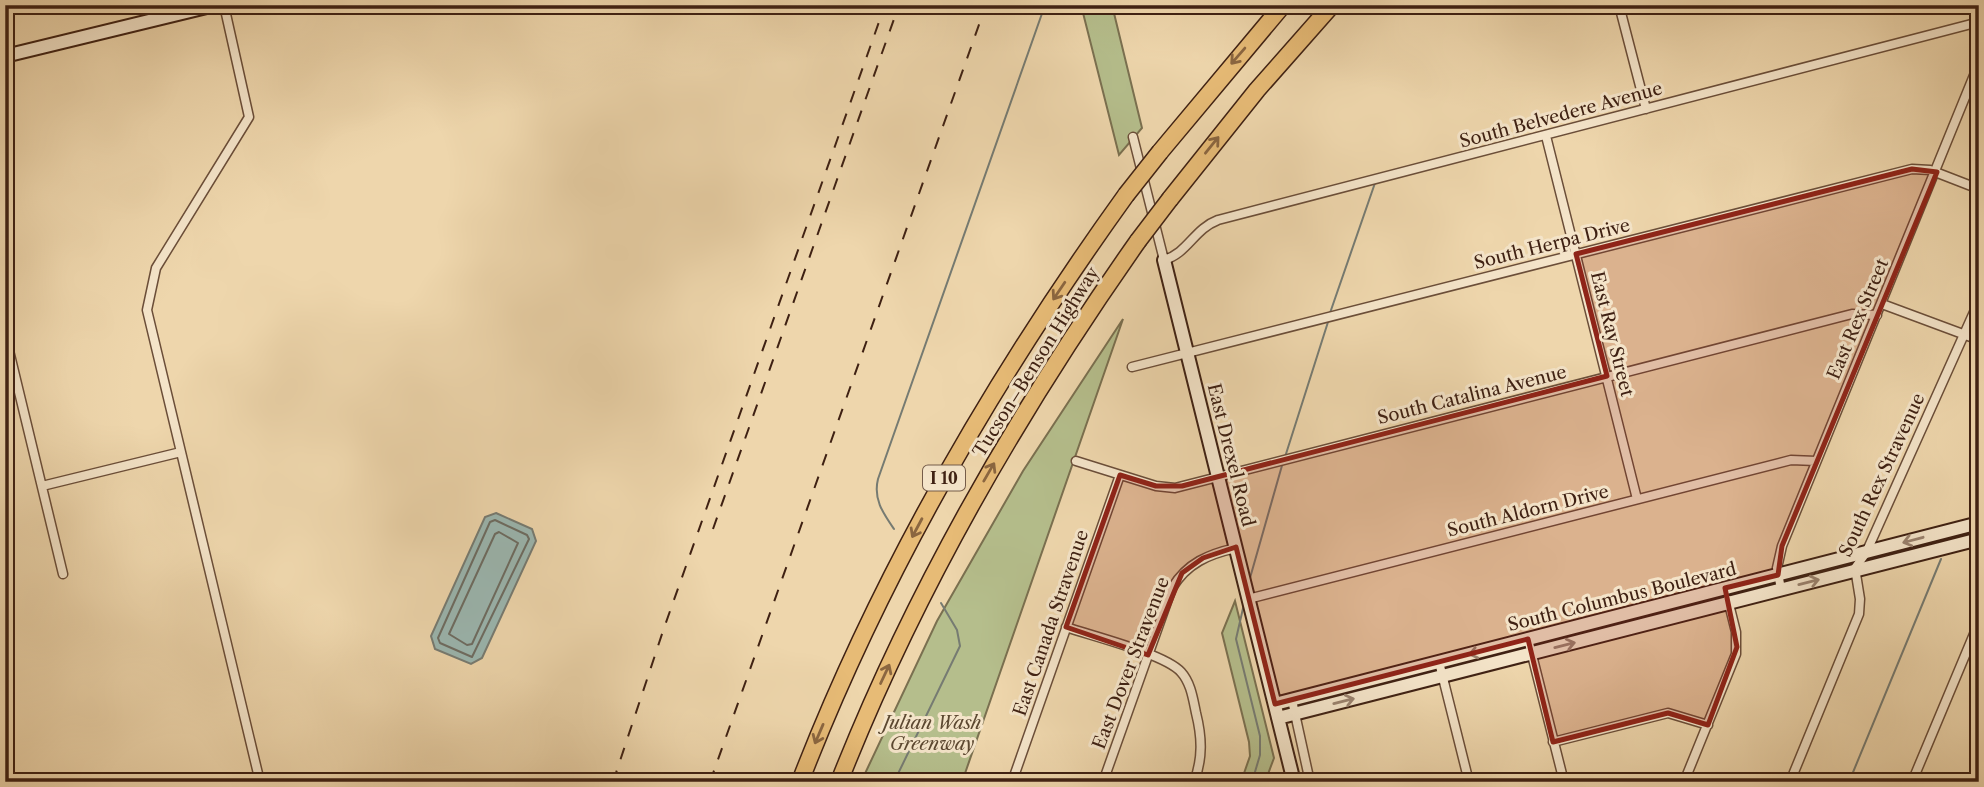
<svg xmlns="http://www.w3.org/2000/svg" width="1984" height="787" viewBox="0 0 1984 787" font-family="'Libre Caslon Text',serif">
  <style>
    .green { fill: #b5be8c; stroke: #7a7050; stroke-width: 2 }
    .water { fill: #9bb7b1; stroke: #767b72; stroke-width: 2 }
    .lines { fill: none; stroke-linecap: round; stroke-linejoin: round }
    .shore { stroke: #6d6c62; stroke-width: 2 }
    .stream { stroke: #767b72; stroke-width: 2 }
    .street-casing { stroke: #6b4e39; stroke-width: 11 }
    .secondary-casing { stroke: #3f2113; stroke-width: 16 }
    .highway-casing { stroke: #3f2113; stroke-width: 19 }
    .street { stroke: #f4e4c9; stroke-width: 8 }
    .secondary { stroke: #f4e4c9; stroke-width: 12 }
    .highway { stroke: #e7bb76; stroke-width: 16 }
    .rail { stroke: #3f2113; stroke-width: 2; stroke-dasharray: 12 12; stroke-linecap: butt }
    .highway-bridge-casing { stroke: #3f2113; stroke-width: 19; stroke-linecap: butt }
    .highway-bridge { stroke: #e7bb76; stroke-width: 16 }
    .oneway { stroke: #8b6640 }
    .oneway2 { stroke: #9a826e }
    .marked { fill: #8f2418; fill-opacity: 0.2; stroke: #8f2418; stroke-width: 5; stroke-linejoin: round }
    .labels { text-anchor: middle; stroke-width: 6; stroke-linejoin: round; paint-order: stroke }
    .shield { fill: #f4e4c9; stroke: #755c4a; stroke-width: 2 }
    .shield-label { font-size: 16px; font-weight: bold; fill: #3f2113 }
    .street-label { font-size: 18px; fill: #3f2113; stroke: #f4e4c9 }
    .park-label { font-size: 18px; font-style: italic; fill: #5c4831; stroke: #f4e4c9 }
  </style>
  <rect width="100%" height="100%" fill="#eed6ac"/>
  <filter id="stains"><feTurbulence type="fractalNoise" baseFrequency=".00286" numOctaves="4"/><feColorMatrix values="0 0 0 0 .2 0 0 0 0 .09 0 0 0 0 .02 0 0 0 .5 -.17"/></filter>
  <radialGradient id="worn" r=".72"><stop offset=".6" stop-color="#630" stop-opacity="0"/><stop offset="1" stop-color="#630" stop-opacity=".3"/></radialGradient>
  <path class="green" d="M1081,5H1112L1142,128L1119,155Z
    M1123,319L962,782H861L937,621L1023,471Z
    M1235,601L1274,758L1265,782H1241L1250,756L1249,742L1222,633Z"/>
  <path class="water" d="M496,513L532,529L536,541L482,658L471,664L435,649L431,636L485,517Z"/>
  <g class="lines">
    <path class="shore" d="M495,520L527,535L529,539L472,657L440,643L438,638L490,522Z
      M499,532L518,543L472,644L467,645L449,634L495,534Z"/>
    <path class="stream" d="M1330,313L1375,183
      M1285,457L1328,322
      M894,529C883,513 873,499 878,479L1045,5
      M1250,578L1283,462
      M1244,604L1236,639L1260,736V755L1252,782
      M894,782L960,646L957,630L941,603
      M1849,782L1941,559"/>
    <defs>
      <path id="street" d="M224,5L249,117L156,268L147,310L260,782
        M1619,5L1646,109
        M1546,136L1637,499
        M1133,137L1164,260C1188,253 1194,229 1218,220L1979,22
        M1882,304L1979,340
        M5,334L63,574
        M1132,367L1912,169L1930,170L1979,189
        M1076,461L1156,486L1175,488L1852,314L1877,315
        M42,486L181,452
        M1781,589L1777,568L1782,546L1979,63
        M1248,599L1791,460L1816,461
        M1977,599L1979,600
        M1066,627C1092,636 1165,654 1181,672C1191,683 1193,699 1196,713C1202,737 1203,758 1194,782
        M1528,639L1564,782
        M1439,662L1469,782
        M1292,700L1310,782
        M1553,742L1668,713L1708,725
        M1408,779L1414,782
        M1012,782L1120,475
        M1103,782L1172,588C1187,563 1209,554 1236,548
        M1684,782L1736,654V632L1728,600
        M1790,782L1859,614L1860,599L1855,568L1866,553L1979,301
        M1912,782L1979,622"/>
      <path id="secondary" d="M5,56L215,5
        M1164,260L1294,782
        M1275,704L1979,523
        M1278,718L1979,539"/>
      <path id="highway" d="M1160,152L1283,5
        M1170,199L1257,90L1332,5
        M800,782C881,572 995,377 1126,195
        M839,782C915,589 1019,410 1138,241"/>
    </defs>
    <use href="#street" class="street-casing"/>
    <use href="#secondary" class="secondary-casing"/>
    <use href="#highway" class="highway-casing"/>
    <use href="#street" class="street"/>
    <use href="#secondary" class="secondary"/>
    <use href="#highway" class="highway"/>
    <path class="rail" d="M713,529L899,5
      M613,782L664,628L885,5
      M710,782L986,5"/>
    <defs>
      <path id="highway-bridge" d="M1126,195L1160,152
        M1138,241L1170,199"/>
    </defs>
    <use href="#highway-bridge" class="highway-bridge-casing"/>
    <use href="#highway-bridge" class="highway-bridge"/>
  </g>
  <defs><path id="oneway-shaft" d="M-6 0H5M1.5-3L5.5 0L1.5 3" fill="none" stroke-width="1.6" stroke-linecap="round" stroke-linejoin="round" transform="scale(1.75)"/></defs>
  <g class="oneway">
    <use href="#oneway-shaft" transform="translate(1238 56) rotate(131)"/>
    <use href="#oneway-shaft" transform="translate(1212 145) rotate(-51)"/>
    <use href="#oneway-shaft" transform="translate(1059 291) rotate(124)"/>
    <use href="#oneway-shaft" transform="translate(989 472) rotate(-60)"/>
    <use href="#oneway-shaft" transform="translate(917 528) rotate(118)"/>
    <use href="#oneway-shaft" transform="translate(885 674) rotate(-65)"/>
    <use href="#oneway-shaft" transform="translate(819 734) rotate(113)"/>
  </g>
  <g class="oneway2">
    <use href="#oneway-shaft" transform="translate(1913 540) rotate(165)"/>
    <use href="#oneway-shaft" transform="translate(1809 582) rotate(-14)"/>
    <use href="#oneway-shaft" transform="translate(1565 645) rotate(-14)"/>
    <use href="#oneway-shaft" transform="translate(1479 652) rotate(166)"/>
    <use href="#oneway-shaft" transform="translate(1344 701) rotate(-14)"/>
  </g>
  <path class="marked" d="M1912,169L1937,172L1782,546L1778,575L1725,588L1737,647L1708,725L1668,713L1553,742L1528,639L1275,704L1236,547L1203,558L1182,573L1148,655L1066,627L1120,475L1156,486H1182L1607,376L1576,254Z"/>
  <g class="labels">
    <rect class="shield" x="923" y="465.5" width="42" height="25" rx="5"/>
    <g class="shield-label">
      <text x="944" y="484">I 10</text>
    </g>
    <g class="street-label">
      <text transform="translate(1561 115) rotate(-15)" y="6">South Belvedere Avenue</text>
      <text transform="translate(1552 244) rotate(-14)" y="6">South Herpa Drive</text>
      <text transform="translate(1858 319) rotate(-67)" y="6">East Rex Street</text>
      <text transform="translate(1612 334) rotate(76)" y="6">East Ray Street</text>
      <text transform="translate(1036 362) rotate(-58)" y="6">Tucson–Benson Highway</text>
      <text transform="translate(1472 395) rotate(-14)" y="6">South Catalina Avenue</text>
      <text transform="translate(1231 455) rotate(76)" y="6">East Drexel Road</text>
      <text transform="translate(1882 475) rotate(-65)" y="6">South Rex Stravenue</text>
      <text transform="translate(1528 511) rotate(-14)" y="6">South Aldorn Drive</text>
      <text transform="translate(1622 597) rotate(-14)" y="6">South Columbus Boulevard</text>
      <text transform="translate(1051 623) rotate(-71)" y="6">East Canada Stravenue</text>
      <text transform="translate(1131 663) rotate(-69)" y="6">East Dover Stravenue</text>
    </g>
    <g class="park-label">
      <text x="932" y="729">Julian Wash<tspan x="932" dy="21">Greenway</tspan></text>
    </g>
  </g>
  <rect width="1984" height="787" fill="none" stroke="#eed6ac" stroke-width="28"/>
  <rect x="7" y="7" width="1970" height="773" fill="none" stroke="#3f2113" stroke-width="3.5"/>
  <rect x="14" y="14" width="1956" height="759" fill="none" stroke="#3f2113" stroke-width="2"/>
  <rect width="100%" height="100%" filter="url(#stains)"/>
  <rect width="100%" height="100%" fill="url(#worn)"/>
</svg>
